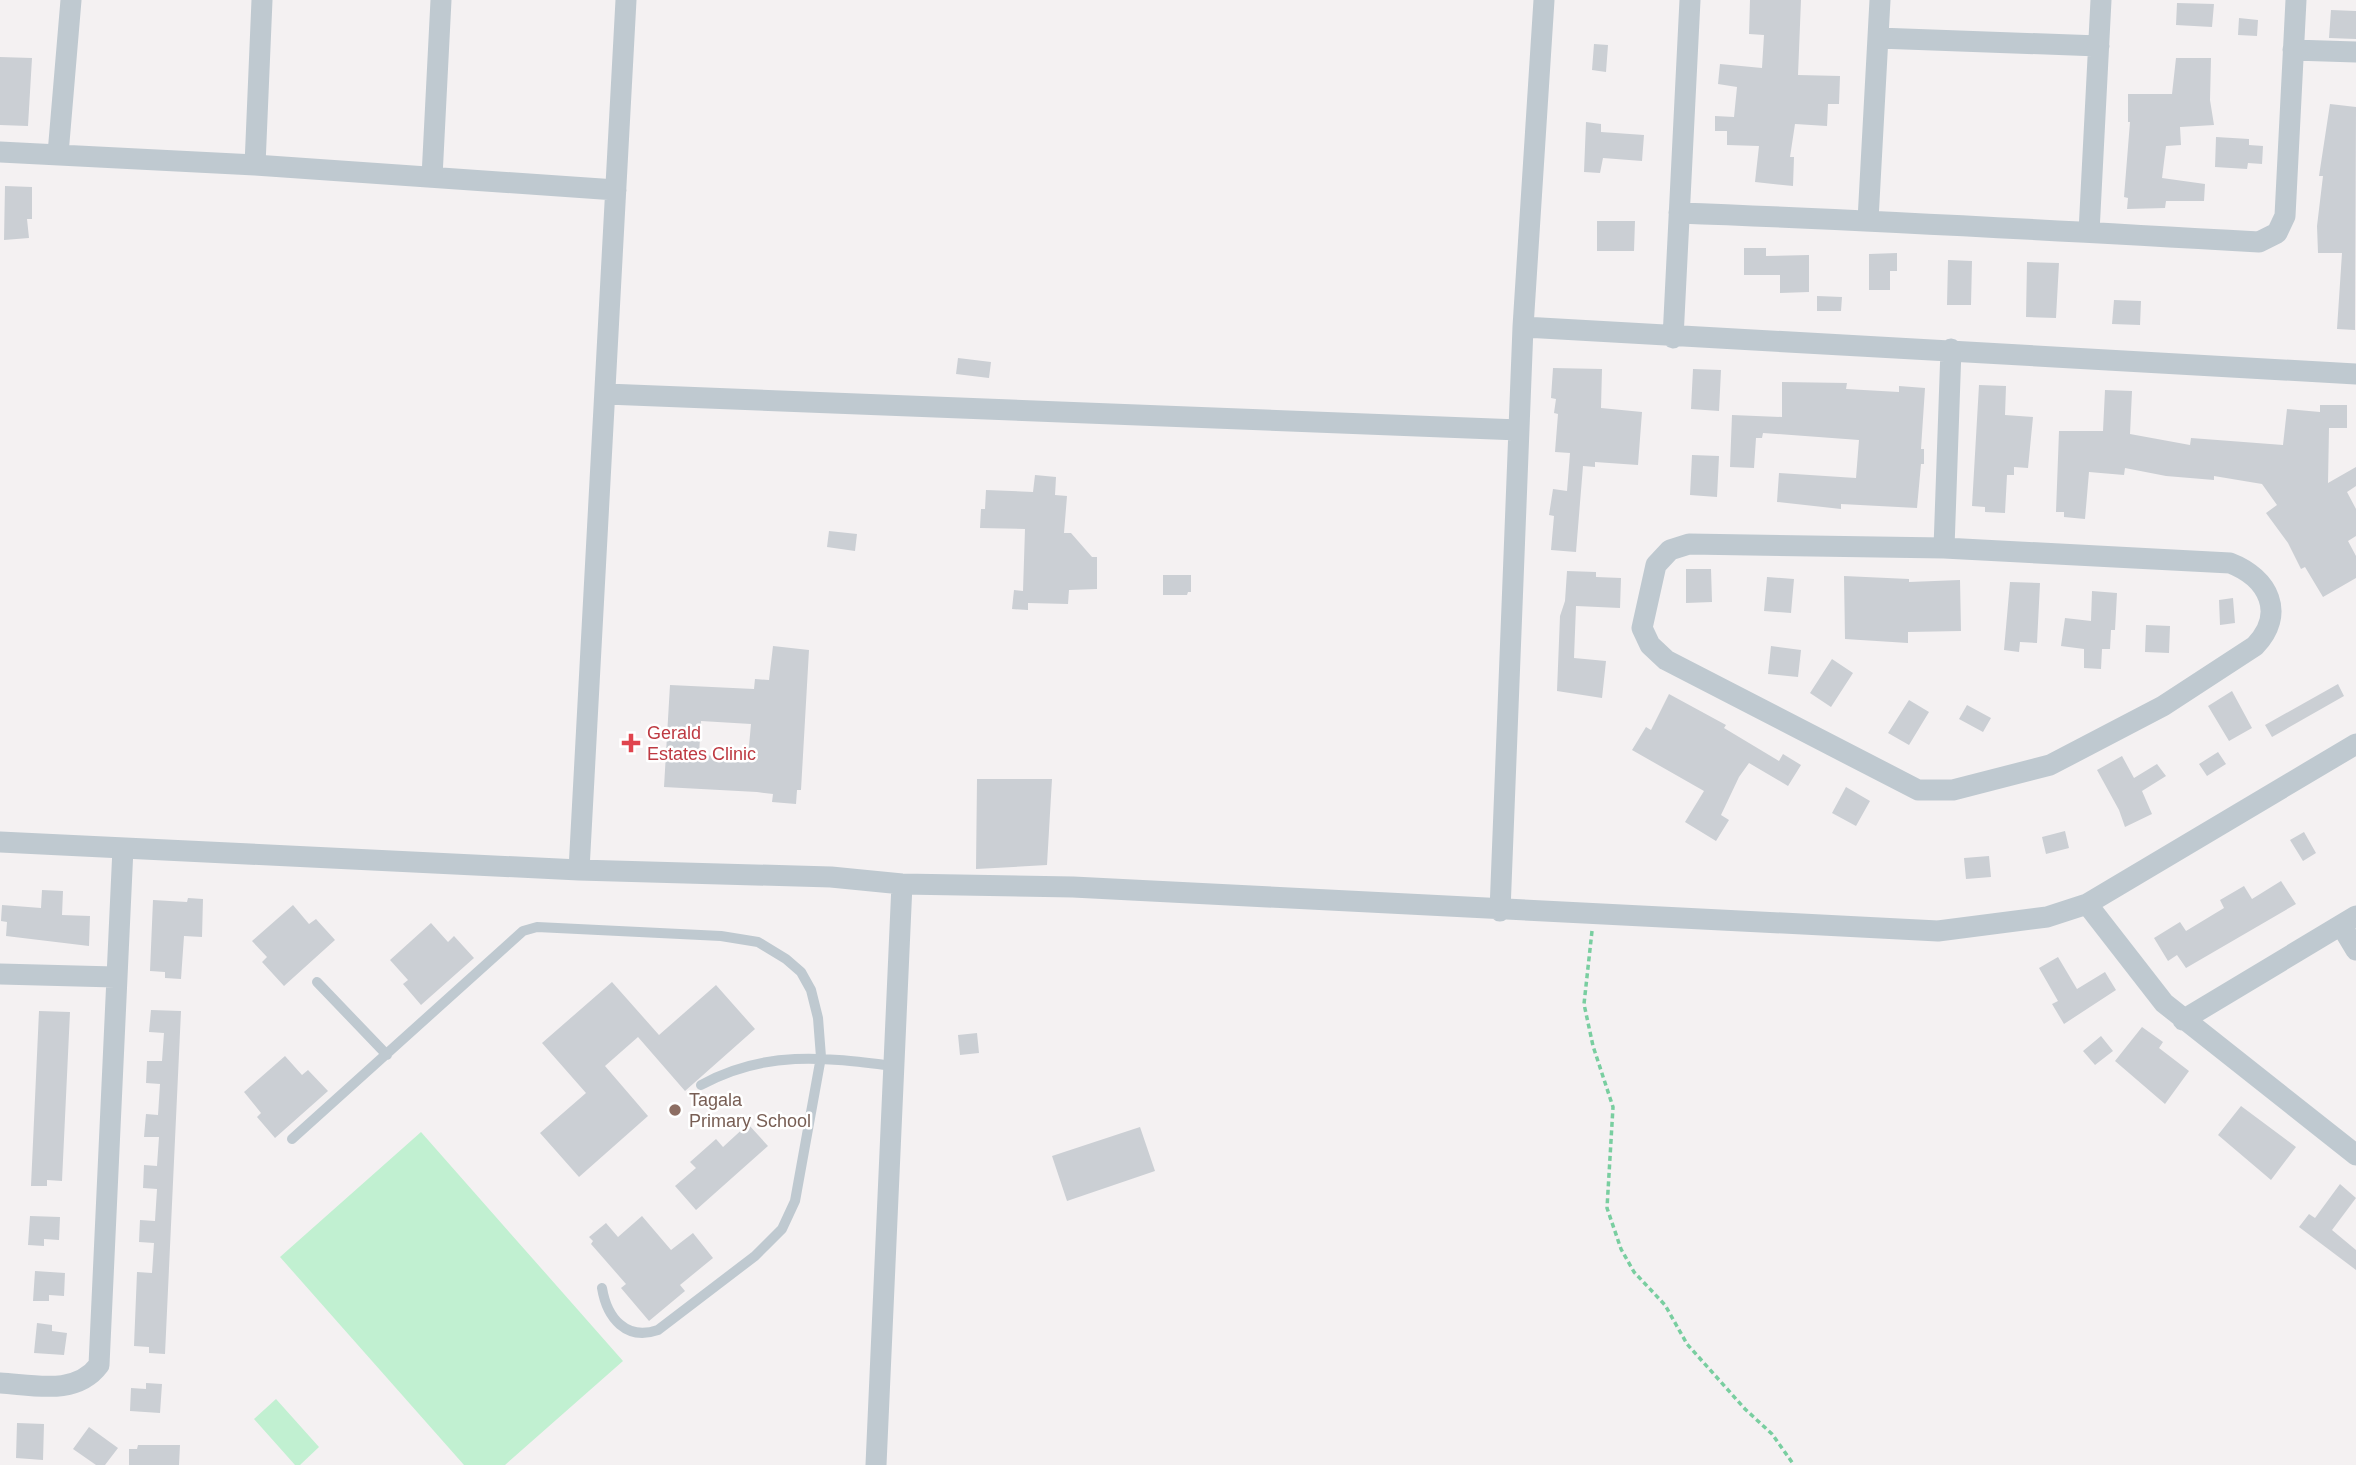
<svg xmlns="http://www.w3.org/2000/svg" width="2356" height="1465" viewBox="0 0 2356 1465" font-family="Arial,sans-serif">
  <style>
    .green { fill: #c1f0d1 }
    .building { fill: #cbcfd4; fill-rule: evenodd }
    .lines { fill: none; stroke-linecap: round; stroke-linejoin: round }
    .path { stroke: #79cea0; stroke-width: 3.5; stroke-dasharray: 5 3.5; stroke-linecap: butt }
    .service { stroke: #bfc9d0; stroke-width: 10 }
    .minor { stroke: #bfc9d0; stroke-width: 21 }
    .health-dot { fill: #e0444e; stroke: #fff; stroke-width: 2.5 }
    .education-dot { fill: #8d6e63; stroke: #fff; stroke-width: 2.5 }
    .labels { text-anchor: middle; stroke-width: 5; stroke-linejoin: round; paint-order: stroke }
    .health-label { font-size: 18px; fill: #be3a42; stroke: #fff; text-anchor: start }
    .education-label { font-size: 18px; fill: #785e54; stroke: #fff; text-anchor: start }
  </style>
  <rect width="100%" height="100%" fill="#f4f1f2"/>
  <path class="green" d="M421,1132L623,1361L505,1465H464L280,1257Z
    M276,1399L319,1447L300,1465H295L254,1419Z"/>
  <path class="building" d="M1750,0H1801L1798,75L1840,76L1839,104H1828L1827,126L1795,124L1790,157H1794L1793,186L1755,182L1759,146L1727,145V131H1715V116L1734,117L1737,87L1718,84L1720,64L1762,68L1764,35L1749,34Z
    M2177,3L2214,4L2212,27L2176,25Z
    M2331,10L2356,11V39L2329,38Z
    M2239,18L2258,20L2257,36L2238,35Z
    M1594,44L1608,45L1606,72L1592,70Z
    M0,57L32,58L28,126L0,125Z
    M2176,58H2211L2210,100L2214,125L2180,127L2181,145L2166,146L2162,178L2205,184L2204,201H2166L2165,208L2127,209L2128,198L2124,197L2130,122H2128V94H2172Z
    M2330,104L2356,107L2355,330L2337,329L2342,253H2318L2317,226L2323,176H2319Z
    M1586,122L1601,124V132L1644,135L1642,161L1603,158L1600,173L1584,172Z
    M2216,137L2249,139V145L2263,146L2262,164L2248,163L2247,169L2215,167Z
    M5,186L32,187V219H27L29,238L4,240Z
    M1597,221H1635L1634,251H1597Z
    M1744,248H1766V256L1809,255V292L1780,293V275H1744Z
    M1897,253V271H1890V290H1869V254Z
    M1948,260L1972,261L1971,305H1947Z
    M2027,262L2059,263L2056,318L2026,317Z
    M1817,296L1842,297L1841,311H1817Z
    M2114,300L2141,301L2140,325L2112,324Z
    M958,358L991,362L989,378L956,374Z
    M1553,368L1602,369L1601,408L1642,412L1638,465L1595,462V467L1583,466L1576,552L1551,550L1554,516L1549,515L1553,489L1567,491L1570,453L1555,452L1558,414L1554,413L1556,399L1551,398Z
    M1693,369L1721,370L1719,411L1691,409Z
    M1782,382L1847,383L1846,389L1899,392V386L1925,388L1921,449H1924V464H1921L1917,508L1841,504V509L1777,502L1779,473L1856,478L1859,440L1763,433L1762,438H1756L1754,468L1730,467L1732,415L1782,417Z
    M1979,385L2006,386L2005,415L2033,417L2028,468L2014,467V475H2007L2005,513L1985,512V507L1972,506Z
    M2105,390L2132,391L2130,434L2190,445L2191,438L2283,445L2287,409L2320,412V405H2347V428H2329L2328,483L2356,467V486L2347,492L2356,509V536L2348,541L2356,556V578L2323,597L2305,567L2301,569L2288,543L2266,513L2277,505L2262,484L2214,476V480L2166,476L2125,468L2124,475L2089,472L2085,519L2064,517V512H2056L2059,431H2103Z
    M1692,455L1719,456L1717,497L1690,495Z
    M1035,475L1056,477L1055,495L1067,496L1064,533H1071L1092,557H1097V589L1069,590L1068,604L1028,603V610L1012,609L1014,590L1023,591L1025,529L980,528L981,509H985L986,490L1033,492Z
    M829,531L857,534L855,551L827,547Z
    M1686,569H1711L1712,602L1686,603Z
    M1567,571L1596,572V577L1621,578L1620,608L1576,606L1574,658L1606,661L1602,698L1557,691L1560,616L1565,601Z
    M1163,575H1191V592H1188L1187,595H1163Z
    M1844,576L1909,579V582L1960,580L1961,631L1908,632V643L1845,639Z
    M1767,577L1794,579L1791,613L1764,611Z
    M2010,582L2040,583L2037,643L2020,642L2019,652L2004,650Z
    M2092,591L2117,593L2115,630H2111L2110,649H2102L2101,669L2084,668V649L2061,646L2065,618L2091,621Z
    M2233,598L2235,623L2220,625L2219,600Z
    M2146,625L2170,626L2169,653L2145,652Z
    M773,646L809,650L801,790H797L796,804L772,802L773,794L757,792L664,787L670,685L754,689L755,679L769,680ZM701,721L751,724L748,757L699,755Z
    M1771,646L1801,650L1798,677L1768,674Z
    M1832,659L1853,673L1831,707L1810,693Z
    M2338,684L2344,696L2272,737L2265,725Z
    M2232,691L2252,728L2229,741L2208,706Z
    M1669,694L1726,725L1724,728L1779,761L1783,754L1801,765L1788,786L1749,763L1739,777L1721,815L1729,820L1716,841L1685,822L1704,791L1632,750L1646,727L1651,730Z
    M1909,700L1929,712L1909,745L1888,733Z
    M1967,705L1991,718L1983,732L1959,719Z
    M2218,752L2226,764L2207,776L2199,764Z
    M2122,756L2134,778L2157,764L2166,776L2142,791L2152,814L2125,827L2119,810L2097,770Z
    M977,779H1052L1047,865L976,869Z
    M1846,787L1870,801L1856,826L1832,813Z
    M2065,831L2069,848L2046,854L2042,837Z
    M2304,832L2316,853L2303,861L2290,840Z
    M1989,856L1991,877L1966,879L1964,858Z
    M2281,881L2296,904L2186,968L2177,955L2168,961L2154,938L2180,922L2186,931L2224,908L2220,900L2244,886L2252,899Z
    M42,890L63,891L62,915L90,916L89,946L6,936L7,922L1,921L2,905L41,908Z
    M188,898L203,899L202,937L184,936L181,979L165,978V972L150,971L153,900L187,902Z
    M293,905L309,924L316,919L335,940L284,986L262,962L267,957L252,941Z
    M431,923L448,942L454,936L474,958L421,1005L403,984L408,980L390,960Z
    M2058,957L2077,989L2105,972L2116,990L2064,1024L2052,1004L2058,1001L2039,968Z
    M612,982L659,1035L716,985L755,1029L685,1091L638,1037L605,1066L648,1116L579,1177L540,1133L586,1093L542,1043Z
    M151,1010L181,1011L165,1354L149,1353V1347L134,1346L137,1272L152,1273L154,1243L139,1242L140,1220L155,1221L157,1189L143,1188L144,1165L157,1166L159,1137H144L146,1114L158,1115L160,1084L146,1083L147,1061H162L164,1033L149,1032Z
    M39,1011L70,1012L62,1181L47,1180V1186H31Z
    M2142,1027L2163,1042L2159,1048L2189,1071L2165,1104L2115,1061Z
    M977,1033L979,1053L960,1055L958,1035Z
    M2101,1036L2113,1051L2095,1065L2083,1051Z
    M285,1056L302,1075L308,1070L328,1091L275,1138L257,1117L261,1113L244,1092Z
    M2241,1106L2296,1147L2271,1180L2218,1135Z
    M748,1124L768,1146L696,1210L675,1186L696,1168L690,1162L716,1139L723,1147Z
    M1140,1127L1155,1171L1067,1201L1052,1156Z
    M2340,1184L2356,1198L2332,1230L2356,1250V1270L2299,1227L2309,1214L2315,1218Z
    M30,1216L60,1217L59,1240L44,1239V1246L28,1245Z
    M642,1216L671,1250L693,1233L713,1258L680,1285L685,1291L649,1321L621,1288L626,1284L591,1244L593,1241L589,1237L606,1223L618,1237Z
    M35,1271L65,1273L64,1296L49,1295V1301H33Z
    M37,1323L52,1325V1331L67,1333L64,1355L34,1353Z
    M146,1383L162,1384L160,1413L130,1411L131,1388L146,1389Z
    M17,1423L44,1424L43,1460L16,1458Z
    M89,1427L118,1448L105,1465H96L73,1449Z
    M138,1445H180L179,1465H129V1449H137Z"/>
  <g class="lines">
    <path class="path" d="M1592,931L1584,1004L1593,1046L1613,1107L1607,1208L1621,1249L1634,1272L1665,1305L1687,1344L1745,1409L1772,1434L1794,1465"/>
    <path class="service" d="M317,982L387,1055
      M701,1085C764,1050 825,1057 893,1066
      M292,1139L523,931L537,927L721,936L758,942L786,959L801,972L811,990L818,1018L821,1057L795,1201L782,1229L755,1256L658,1330C626,1341 607,1318 602,1288"/>
    <path class="minor" d="M1878,38L2099,46
      M2293,50L2356,52
      M0,152L255,165L616,190
      M58,154L71,0
      M255,165L262,0
      M432,177L441,0
      M1679,213C1872,220 2066,231 2259,242L2277,233L2285,216L2296,0
      M1868,220L1880,0
      M2089,232L2101,0
      M1523,327L2356,374
      M1673,338L1690,0
      M606,394L1519,430
      M1689,544L1944,548L2230,563C2269,578 2286,614 2255,646L2163,706L2050,765L1953,790H1918L1666,660L1650,645L1642,628L1656,565L1670,550Z
      M1944,548L1951,349
      M0,842L579,870L831,877L902,884L1073,887L1938,931L2047,917L2087,904L2356,744
      M579,870L626,0
      M2087,904L2164,1003L2356,1155
      M1500,911L1523,327L1544,0
      M2341,925L2356,950
      M0,974L115,977
      M2183,1020L2356,916
      M0,1383C34,1385 76,1396 99,1365L123,848
      M876,1465L902,884"/>
  </g>
  <path class="health-dot" d="M627.5 732.5h7v7h7v7h-7v7h-7v-7h-7v-7h7z"/>
  <circle class="education-dot" cx="675" cy="1110" r="7"/>
  <g class="labels">
    <g class="health-label">
      <text x="647" y="739">Gerald<tspan x="647" dy="21">Estates Clinic</tspan></text>
    </g>
    <g class="education-label">
      <text x="689" y="1106">Tagala<tspan x="689" dy="21">Primary School</tspan></text>
    </g>
  </g>
</svg>
